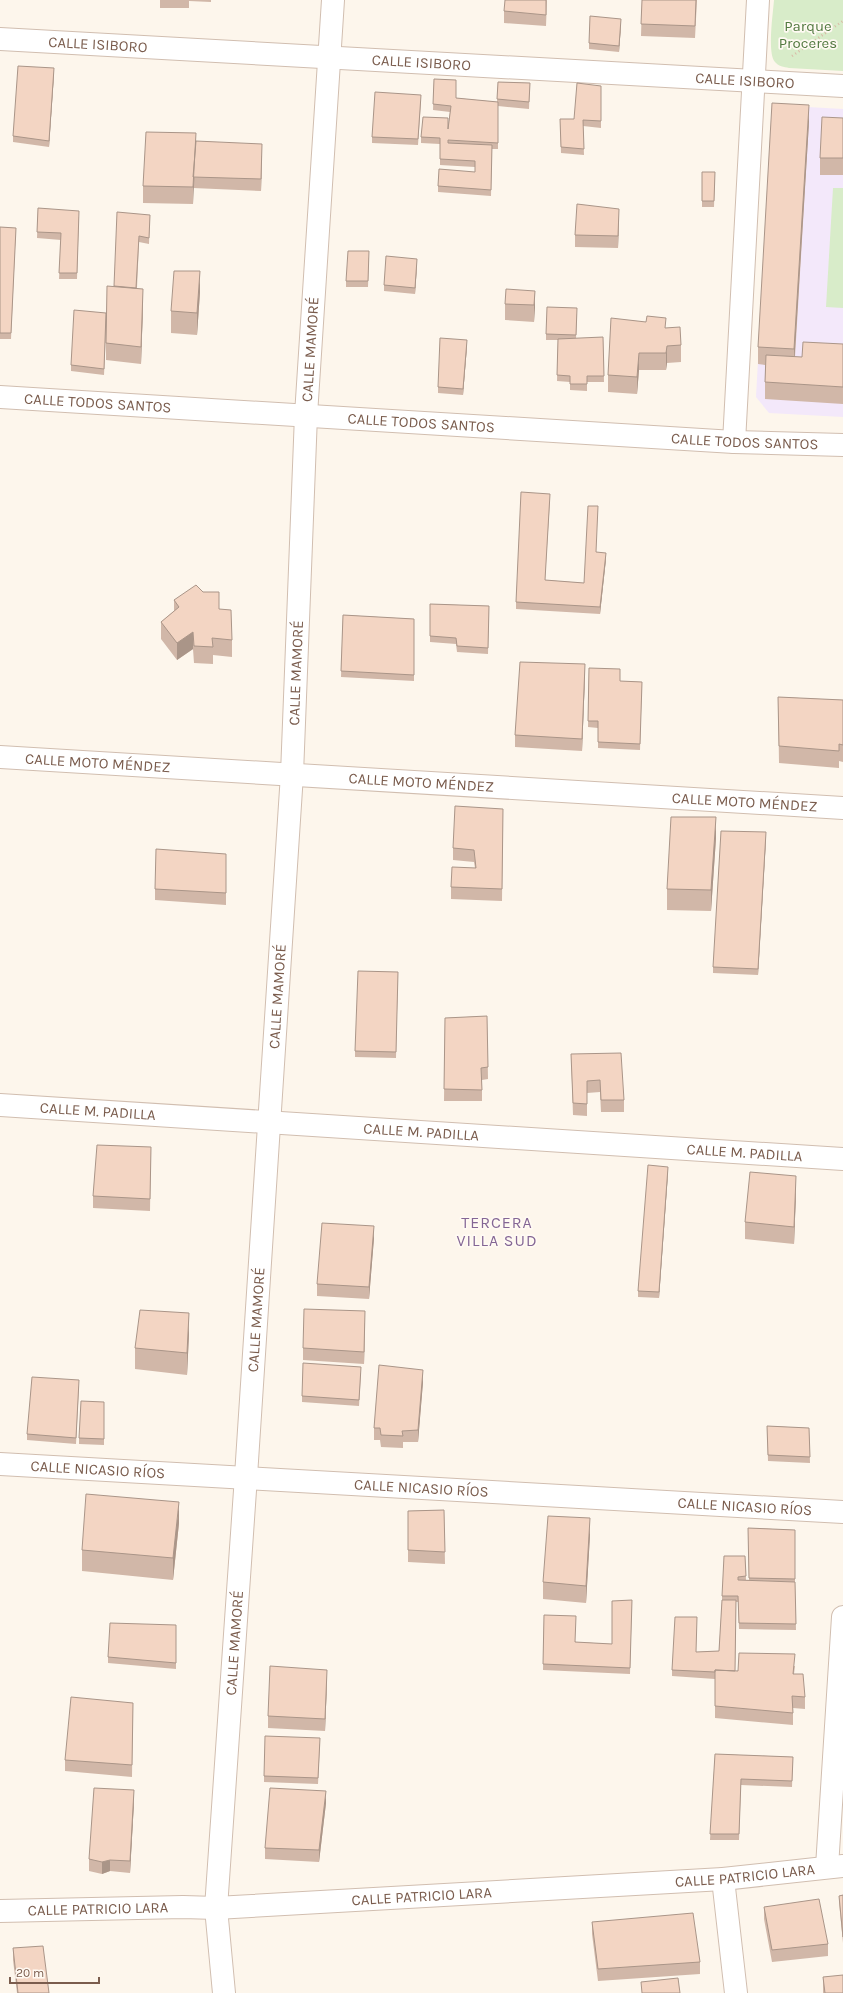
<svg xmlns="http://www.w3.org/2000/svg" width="843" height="1993" viewBox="0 0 843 1993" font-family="Karla,sans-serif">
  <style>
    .education { fill: #f3e8fa }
    .green { fill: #d8ecc9 }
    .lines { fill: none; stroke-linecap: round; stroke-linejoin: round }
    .minor-casing { stroke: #d1beb0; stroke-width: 24 }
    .path { stroke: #d9b8a5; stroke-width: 2.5; stroke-dasharray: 1 3; stroke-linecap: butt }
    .minor { stroke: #fff; stroke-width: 22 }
    .wall { fill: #d1b7a8 }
    .shaded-wall { fill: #aa9588 }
    .building { fill: #f3d5c3; stroke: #aa9588 }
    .labels { text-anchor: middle; stroke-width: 3.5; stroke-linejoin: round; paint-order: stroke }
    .park-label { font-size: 15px; fill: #537a41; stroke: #fffaf3 }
    .street-label { font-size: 15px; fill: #7a5c4d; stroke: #fffaf3 }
    .neighbourhood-label { font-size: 16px; letter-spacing: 1px; fill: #846695; stroke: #fffaf3 }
  </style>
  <rect width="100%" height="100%" fill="#fdf6ec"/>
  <path class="education" d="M772,105L843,109V417L769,413L756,397Z"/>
  <path class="green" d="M774,0H843V71L789,68C784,67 778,66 775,62C767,54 773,13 774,0Z
    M833,188H843V308L826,307Z"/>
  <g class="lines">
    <defs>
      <g id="minor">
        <path id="s1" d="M0,39L843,86"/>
        <path id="s2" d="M0,397L734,442L843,445"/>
        <path d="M734,442L758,0"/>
        <path id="s3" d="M0,757L843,808"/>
        <path id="s4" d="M0,1105L843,1159"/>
        <path id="s5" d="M0,1464L843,1512"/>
        <path d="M827,1867L843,1617"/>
        <path d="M723,1879L736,1993"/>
        <path id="s6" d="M0,1911L183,1907L216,1908L723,1879L843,1866"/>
        <path id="s7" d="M224,1993L216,1908L246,1476L292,774L306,415L333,0"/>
      </g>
    </defs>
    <use href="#minor" class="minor-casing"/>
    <path class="path" d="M792,56L843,21"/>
    <use href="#minor" class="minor"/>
  </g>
  <path class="wall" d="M160,0H211V2L189,1V8H160Z
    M547,0L546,26L504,23V11Z
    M642,0H697L695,38L641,36Z
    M621,25L619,52L589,49V43Z
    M54,74L49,147L13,142V136Z
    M434,79L456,98L497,102L498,82L530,83L529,109L498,106V149H492L491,196L438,192V186L475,172V167L440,165V144L421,143V137L448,129L450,112L433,110Z
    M601,86V128L583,126L584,155L561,153L560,119H574Z
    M421,101L418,145L372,143V137Z
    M843,118V175H820V158Z
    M809,122L795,357H802L843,344V404L765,399V365L758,364V347Z
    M196,141L262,156L261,191L193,188V204L143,203V186Z
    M702,172H715L714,207H702Z
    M38,208L79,217L77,279H59L61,240L37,238Z
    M150,215L149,244L139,242L137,288L143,306L141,364L106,360V332L104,375L71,371V365L106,313L114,286Z
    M619,220L618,248L575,247V235Z
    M0,227L16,228L11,339H0Z
    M369,257L368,287H346V281Z
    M417,265L415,294L384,291V285Z
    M535,291L534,322L505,320V304Z
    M200,292L197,335L171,333V311Z
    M577,314L576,339L603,337L604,382H587V391L570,390V382L557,381L558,340H546V334Z
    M666,328L681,345V362L667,363L666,370H639L637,394L608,392V375Z
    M467,346L463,395L438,393V387Z
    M550,500L545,580L584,583L596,552L606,559L600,614L516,609V602Z
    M174,600L219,609L232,640V657L213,655V664L194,663L193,649L177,660L161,639V622L174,611Z
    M430,604L489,606L488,654L457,652L456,644L430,642Z
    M343,615L414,619V681L341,677Z
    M589,668L620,681L642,682L640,750L598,748V728L588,727Z
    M585,676L582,751L515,747V735Z
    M778,697L843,700V762L839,761V768L779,763Z
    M503,809L502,901L451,899V887L475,868L474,862L453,860V848Z
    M716,838L711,911L667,910V889Z
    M766,839L758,975L713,973V967Z
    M226,854V905L155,900V889Z
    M398,972L396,1058L355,1057V1051Z
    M487,1016L488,1079L482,1080V1101H444L445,1018Z
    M571,1054L624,1100V1112H601L600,1092L587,1093V1116L573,1115Z
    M151,1147L150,1211L93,1208V1196Z
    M668,1173L659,1298L638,1297V1291Z
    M796,1193L794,1244L745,1239V1222Z
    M374,1238L369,1299L317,1296V1284Z
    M365,1323L364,1364L303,1360V1348Z
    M189,1334L187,1375L135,1369V1348Z
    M361,1373L359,1406L302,1402V1396Z
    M423,1382L418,1442H403V1448L381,1447L380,1440H374V1428Z
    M79,1386L76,1444L27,1440V1434Z
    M104,1402V1445L79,1444V1438Z
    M767,1426L809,1428L810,1463L768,1461Z
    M444,1510L445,1564L408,1562V1511Z
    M179,1523L173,1580L82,1571V1550Z
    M748,1528L795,1530V1582L796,1630L739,1629L738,1602H736L735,1671L795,1666L794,1674L805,1697V1709L793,1708V1725L715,1718V1679L672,1676V1670L697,1652L719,1651L722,1602V1596L745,1556L746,1580H749Z
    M590,1535L586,1603L543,1599V1582Z
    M632,1600L630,1674L543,1670L544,1615L576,1642L612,1644Z
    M176,1625V1669L108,1663V1657Z
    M327,1682L325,1731L268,1728V1716Z
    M133,1703L132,1777L65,1771V1760Z
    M320,1744L318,1784L264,1782V1776Z
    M715,1754L793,1757L792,1787L741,1785L739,1840H710Z
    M134,1802L130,1873L110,1871L102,1874L89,1871V1859Z
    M326,1803L319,1862L265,1859V1848Z
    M843,1895V1943L839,1902V1896Z
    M764,1907L828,1944V1956L772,1962L764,1919Z
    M592,1922L700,1962V1974L598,1981L592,1934Z
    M13,1948L49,1993H17L13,1960Z
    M823,1977L843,1993H823Z"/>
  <path class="shaded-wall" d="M621,19V25L619,52V46Z
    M54,68V74L49,147V141Z
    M809,105V122L794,366V349Z
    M196,133V150L193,204V187Z
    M262,144V156L261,191V179Z
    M619,209V220L618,248V236Z
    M417,259V265L415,294V288Z
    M200,271V292L197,335V313Z
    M143,289V306L141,364V347Z
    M535,291V308L534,322V305Z
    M467,340V346L463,395V389Z
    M667,346V363L666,370V353Z
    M639,353V370L637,394V377Z
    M606,553V559L600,614V607Z
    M193,632V649L177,660V643Z
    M585,664V676L582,751V739Z
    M716,817V838L711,911V890Z
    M766,832V839L758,975V969Z
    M668,1167V1173L659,1298V1292Z
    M796,1176V1193L794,1244V1227Z
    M374,1226V1238L369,1299V1287Z
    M365,1311V1323L364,1364V1352Z
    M189,1313V1334L187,1375V1353Z
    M423,1370V1382L418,1442V1430Z
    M179,1502V1523L173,1580V1558Z
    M590,1518V1535L586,1603V1586Z
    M327,1670V1682L325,1731V1719Z
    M134,1790V1802L130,1873V1861Z
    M326,1791V1803L319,1862V1850Z
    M110,1860V1871L102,1874V1862Z"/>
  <path class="building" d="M505,0H546V15L504,11Z
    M642,0H696L695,26L641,24Z
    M590,16L621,19L619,46L589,43Z
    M18,66L54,68L49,141L13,136Z
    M434,79L456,80V98L498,102V143L448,140V143L492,145L491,190L438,186L439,169L475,172V161L440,159V138L421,137L423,117L448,118V129L451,106L433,104Z
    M498,82L530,83L529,102L497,99Z
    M577,83L601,86V121L583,120L584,149L561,147L560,119H574Z
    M375,92L421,95L418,139L372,137Z
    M772,103L809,105L794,349L758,347Z
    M822,117L843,118V158H820Z
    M146,132L196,133L193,187L143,186Z
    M196,141L262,144L261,179L193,177Z
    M702,172H715L714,201H702Z
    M577,204L619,209L618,236L575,235Z
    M38,208L79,211L77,273H59L61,233L37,232Z
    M117,212L150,215L149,238L139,236L136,288L114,286Z
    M0,227L16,228L11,333H0Z
    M348,251H369L368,281H346Z
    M386,256L417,259L415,288L384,285Z
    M174,271H200L197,313L171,311Z
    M107,286L143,289L141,347L106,343Z
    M506,289L535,291L534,305L505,304Z
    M547,307L577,308L576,335L546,334Z
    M74,310L106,313L104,369L71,365Z
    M647,316L666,318L665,328L680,327L681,345L667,346L666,353H639L637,377L608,375L611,318L646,322Z
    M603,337L604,376H587V384H570V376L557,375L558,339Z
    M440,338L467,340L463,389L438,387Z
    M803,342L843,344V387L765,382L766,355L802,357Z
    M521,492L550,494L545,580L584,583L588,506H598L596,552L606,553L600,607L516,602Z
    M196,585L203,592H219V609L231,610L232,640L212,638L213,647L194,646L193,632L177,643L161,622L179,607L174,600Z
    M430,604L489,606L488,648L457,646L456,638L430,636Z
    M343,615L414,619V675L341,671Z
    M520,662L585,664L582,739L515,735Z
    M589,668L620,669V681L642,682L640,744L598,742V721H588Z
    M778,697L843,700V745L839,744V751L779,746Z
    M455,806L503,809L502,889L451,887L452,867L476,868L474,850L453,848Z
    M671,817H716L711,890L667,889Z
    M721,831L766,832L758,969L713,967Z
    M156,849L226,854V893L155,889Z
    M358,971L398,972L396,1052L355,1051Z
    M487,1016L488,1067L481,1068L482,1090L444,1089L445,1018Z
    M621,1053L624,1100H601L600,1080L587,1081V1104L573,1103L571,1054Z
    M97,1145L151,1147L150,1199L93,1196Z
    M648,1165L668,1167L659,1292L638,1291Z
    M750,1172L796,1176L794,1227L745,1222Z
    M322,1223L374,1226L369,1287L317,1284Z
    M304,1309L365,1311L364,1352L303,1348Z
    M140,1310L189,1313L187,1353L135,1348Z
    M303,1363L361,1367L359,1400L302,1396Z
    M379,1365L423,1370L418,1430L402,1431L403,1436L381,1435L380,1428H374Z
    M32,1377L79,1380L76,1438L27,1434Z
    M81,1401L104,1402V1439L79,1438Z
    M767,1426L809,1428L810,1457L768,1455Z
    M86,1494L179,1502L173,1558L82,1550Z
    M444,1510L445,1552L408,1550V1511Z
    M548,1516L590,1518L586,1586L543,1582Z
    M748,1528L795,1530V1579L749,1578Z
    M724,1556H745L746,1576L738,1577V1580L795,1582L796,1624L739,1623L738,1596H722Z
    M632,1600L630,1668L543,1664L544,1615L576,1616L575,1642L612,1644V1601Z
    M722,1600H736L735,1671L715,1670V1672L672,1670L675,1617H697L696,1652L719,1651Z
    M110,1623L176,1625V1663L108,1657Z
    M739,1653L795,1654L793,1674H803L805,1697L792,1696L793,1713L715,1706V1670L738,1671Z
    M270,1666L327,1670L325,1719L268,1716Z
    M71,1697L133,1703L132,1765L65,1760Z
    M265,1736L320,1738L318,1778L264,1776Z
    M715,1754L793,1757L792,1781L741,1779L739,1834H710Z
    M94,1788L134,1790L130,1861L110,1860L102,1862L89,1859Z
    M270,1788L326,1791L319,1850L265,1848Z
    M843,1895V1937L839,1896Z
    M819,1899L828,1944L772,1950L764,1907Z
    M693,1913L700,1962L598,1969L592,1922Z
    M43,1946L49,1993H18L13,1948Z
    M843,1975V1993H825L823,1977Z
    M678,1978L680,1993H642L641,1982Z"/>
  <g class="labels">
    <g class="park-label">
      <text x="808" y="31">Parque<tspan x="808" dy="17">Proceres</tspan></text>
    </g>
    <g class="street-label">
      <text dy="5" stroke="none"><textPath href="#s1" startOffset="98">CALLE ISIBORO</textPath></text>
      <text dy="5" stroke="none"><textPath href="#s1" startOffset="422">CALLE ISIBORO</textPath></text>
      <text dy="5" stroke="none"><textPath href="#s1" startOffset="746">CALLE ISIBORO</textPath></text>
      <text dy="5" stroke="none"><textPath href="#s7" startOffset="1647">CALLE MAMORÉ</textPath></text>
      <text dy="5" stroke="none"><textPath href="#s2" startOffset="98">CALLE TODOS SANTOS</textPath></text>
      <text dy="5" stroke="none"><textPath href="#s2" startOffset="422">CALLE TODOS SANTOS</textPath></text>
      <text dy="5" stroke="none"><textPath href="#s2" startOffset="746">CALLE TODOS SANTOS</textPath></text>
      <text dy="5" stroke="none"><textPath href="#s7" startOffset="1323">CALLE MAMORÉ</textPath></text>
      <text dy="5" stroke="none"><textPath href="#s3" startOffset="98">CALLE MOTO MÉNDEZ</textPath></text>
      <text dy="5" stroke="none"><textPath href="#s3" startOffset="422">CALLE MOTO MÉNDEZ</textPath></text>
      <text dy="5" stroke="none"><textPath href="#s3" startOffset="746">CALLE MOTO MÉNDEZ</textPath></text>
      <text dy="5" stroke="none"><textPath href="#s7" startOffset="999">CALLE MAMORÉ</textPath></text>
      <text dy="5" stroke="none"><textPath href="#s4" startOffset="98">CALLE M. PADILLA</textPath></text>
      <text dy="5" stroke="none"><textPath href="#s4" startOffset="422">CALLE M. PADILLA</textPath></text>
      <text dy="5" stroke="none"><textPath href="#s4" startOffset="746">CALLE M. PADILLA</textPath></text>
      <text dy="5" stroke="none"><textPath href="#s7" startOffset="675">CALLE MAMORÉ</textPath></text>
      <text dy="5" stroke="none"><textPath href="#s5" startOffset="98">CALLE NICASIO RÍOS</textPath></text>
      <text dy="5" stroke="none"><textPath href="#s5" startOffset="422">CALLE NICASIO RÍOS</textPath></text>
      <text dy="5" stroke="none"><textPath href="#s5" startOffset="746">CALLE NICASIO RÍOS</textPath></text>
      <text dy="5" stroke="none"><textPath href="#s7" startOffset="351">CALLE MAMORÉ</textPath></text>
      <text dy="5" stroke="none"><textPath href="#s6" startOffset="746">CALLE PATRICIO LARA</textPath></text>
      <text dy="5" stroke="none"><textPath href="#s6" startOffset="422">CALLE PATRICIO LARA</textPath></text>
      <text dy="5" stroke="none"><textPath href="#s6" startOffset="98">CALLE PATRICIO LARA</textPath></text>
    </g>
    <g class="neighbourhood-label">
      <text x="497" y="1228">TERCERA<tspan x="497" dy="18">VILLA SUD</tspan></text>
    </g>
  </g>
  <path d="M10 1977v6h89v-6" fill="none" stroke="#7a5c4d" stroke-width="2"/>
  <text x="16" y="1977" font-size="12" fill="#7a5c4d" stroke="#fffaf3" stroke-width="3" paint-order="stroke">20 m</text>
</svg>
